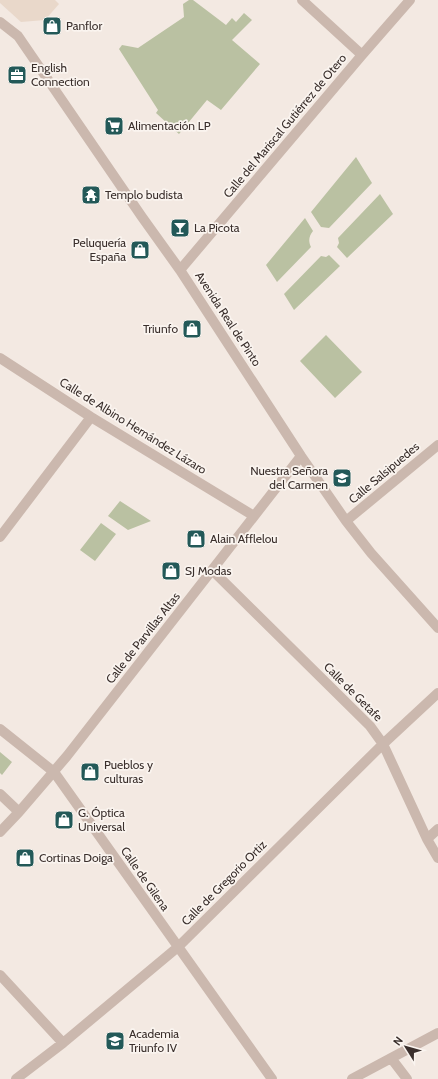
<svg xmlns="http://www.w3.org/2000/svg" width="438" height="1079" viewBox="0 0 438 1079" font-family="Cabin,sans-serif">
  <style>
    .green { fill: #bac1a2 }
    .plaza { fill: #e9d8ca }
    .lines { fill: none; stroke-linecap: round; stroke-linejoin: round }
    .minor { stroke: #cbb8ae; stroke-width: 10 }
    .labels { text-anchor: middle; stroke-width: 3.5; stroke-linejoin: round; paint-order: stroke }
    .poi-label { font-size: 12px; fill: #3a2f2c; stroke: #faf4ef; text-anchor: start }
    .street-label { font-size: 12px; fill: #3a2f2c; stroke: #faf4ef }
  </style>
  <rect width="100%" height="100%" fill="#f3e9e2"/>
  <path class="green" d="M189,0H193L226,25L232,18L236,22L244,13L252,20L232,40L260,64L221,110L207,100L179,134L156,113L158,110L119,49L122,45L138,48L184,17L183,4Z
    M356,157L372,183L329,228L321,227L311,212Z
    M380,194L393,214L347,258L337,247L339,243L338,238Z
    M305,218L313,231C309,236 308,241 311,247L277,282L266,265Z
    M329,255L340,266L294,310L284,294L321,256L326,257Z
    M326,335L362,372L335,398L300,361Z
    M120,501L151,521L128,530L108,516Z
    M101,523L116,534L95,561L80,550Z
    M0,752L12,762L2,775L0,773Z"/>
  <path class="plaza" d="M0,0H55L59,4L45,20L21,22L0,3Z"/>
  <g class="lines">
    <path class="minor" d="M302,0L362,55
      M0,22L18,36L142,217L180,270L301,456L346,521L371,553L438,628
      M180,270L362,55L410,0
      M0,358L91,417L254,516
      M346,521L438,445
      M0,537L91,417
      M212,570L370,726L383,744L427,839L438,858
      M0,729L54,772L272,1079
      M0,794L19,812
      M0,832L19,812L67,756L301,456
      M427,839L438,829
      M0,975L63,1043
      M391,1058L407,1079
      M16,1079L63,1043L178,947L383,744L438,693
      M352,1079L438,1033"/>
  </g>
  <defs>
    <symbol id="shop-square" viewBox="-11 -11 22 22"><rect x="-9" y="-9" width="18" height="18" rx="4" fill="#235958" stroke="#faf4ef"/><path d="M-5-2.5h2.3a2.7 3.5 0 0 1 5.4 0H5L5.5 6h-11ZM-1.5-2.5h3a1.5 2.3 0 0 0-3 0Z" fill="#fff"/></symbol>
    <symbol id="office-square" viewBox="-11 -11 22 22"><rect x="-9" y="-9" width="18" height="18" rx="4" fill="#235958" stroke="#faf4ef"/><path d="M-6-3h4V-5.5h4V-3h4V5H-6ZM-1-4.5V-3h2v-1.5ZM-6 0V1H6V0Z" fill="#fff"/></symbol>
    <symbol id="supermarket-square" viewBox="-11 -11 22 22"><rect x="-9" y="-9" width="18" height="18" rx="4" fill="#235958" stroke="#faf4ef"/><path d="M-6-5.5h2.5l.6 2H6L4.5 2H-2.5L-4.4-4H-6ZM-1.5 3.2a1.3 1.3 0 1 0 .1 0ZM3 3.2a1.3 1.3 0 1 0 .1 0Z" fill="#fff"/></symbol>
    <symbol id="temple-square" viewBox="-11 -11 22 22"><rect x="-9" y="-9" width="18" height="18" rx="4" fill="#235958" stroke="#faf4ef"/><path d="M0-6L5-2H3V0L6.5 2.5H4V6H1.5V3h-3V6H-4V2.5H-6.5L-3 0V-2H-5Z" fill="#fff"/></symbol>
    <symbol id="bar-square" viewBox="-11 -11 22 22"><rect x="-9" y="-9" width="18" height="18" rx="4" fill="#235958" stroke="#faf4ef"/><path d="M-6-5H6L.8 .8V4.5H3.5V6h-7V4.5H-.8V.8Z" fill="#fff"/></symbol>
    <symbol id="school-square" viewBox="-11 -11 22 22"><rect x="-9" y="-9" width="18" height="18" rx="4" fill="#235958" stroke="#faf4ef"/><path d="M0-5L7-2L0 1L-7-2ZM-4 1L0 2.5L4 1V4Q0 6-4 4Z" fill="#fff"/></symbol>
  </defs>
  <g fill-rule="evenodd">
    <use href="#shop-square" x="41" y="15" width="22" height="22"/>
    <use href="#office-square" x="6" y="64" width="22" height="22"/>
    <use href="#supermarket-square" x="103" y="115" width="22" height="22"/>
    <use href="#temple-square" x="80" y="184" width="22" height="22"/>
    <use href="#bar-square" x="169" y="217" width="22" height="22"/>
    <use href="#shop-square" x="129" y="239" width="22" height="22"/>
    <use href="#shop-square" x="181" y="318" width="22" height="22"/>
    <use href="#school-square" x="331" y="467" width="22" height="22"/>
    <use href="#shop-square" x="185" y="528" width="22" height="22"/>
    <use href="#shop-square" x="160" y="560" width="22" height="22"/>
    <use href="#shop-square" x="79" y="761" width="22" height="22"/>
    <use href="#shop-square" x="53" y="809" width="22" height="22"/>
    <use href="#shop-square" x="14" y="847" width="22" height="22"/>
    <use href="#school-square" x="104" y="1030" width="22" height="22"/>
  </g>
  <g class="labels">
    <g class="poi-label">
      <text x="66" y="30">Panflor</text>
      <text x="31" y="72">English<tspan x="31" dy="14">Connection</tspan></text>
      <text x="128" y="130">Alimentación LP</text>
      <text x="105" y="199">Templo budista</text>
      <text x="194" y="232">La Picota</text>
      <text x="126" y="247" text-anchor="end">Peluquería<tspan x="126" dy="14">España</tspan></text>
      <text x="178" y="333" text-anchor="end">Triunfo</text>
      <text x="328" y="475" text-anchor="end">Nuestra Señora<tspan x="328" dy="14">del Carmen</tspan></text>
      <text x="210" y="543">Alain Afflelou</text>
      <text x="185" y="575">SJ Modas</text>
      <text x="104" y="769">Pueblos y<tspan x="104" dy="14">culturas</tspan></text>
      <text x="78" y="817">G. Óptica<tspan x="78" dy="14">Universal</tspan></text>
      <text x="39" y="862">Cortinas Doiga</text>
      <text x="129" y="1038">Academia<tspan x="129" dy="14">Triunfo IV</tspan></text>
    </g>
    <g class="street-label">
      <text transform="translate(285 126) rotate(-50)" y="4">Calle del Mariscal Gutiérrez de Otero</text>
      <text transform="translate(228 319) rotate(57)" y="4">Avenida Real de Pinto</text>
      <text transform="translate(133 426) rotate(32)" y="4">Calle de Albino Hernández Lázaro</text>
      <text transform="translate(384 473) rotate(-40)" y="4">Calle Salsipuedes</text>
      <text transform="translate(143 638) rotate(-52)" y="4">Calle de Parvillas Altas</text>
      <text transform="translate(353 692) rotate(45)" y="4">Calle de Getafe</text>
      <text transform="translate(145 879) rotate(55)" y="4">Calle de Gilena</text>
      <text transform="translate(224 883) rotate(-45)" y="4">Calle de Gregorio Ortiz</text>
    </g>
  </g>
  <g transform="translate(406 1047) rotate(307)" stroke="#faf4ef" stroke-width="3" paint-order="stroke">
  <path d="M0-3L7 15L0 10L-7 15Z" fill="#3a2f2c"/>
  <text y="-6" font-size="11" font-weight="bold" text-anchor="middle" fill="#3a2f2c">N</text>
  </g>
</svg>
